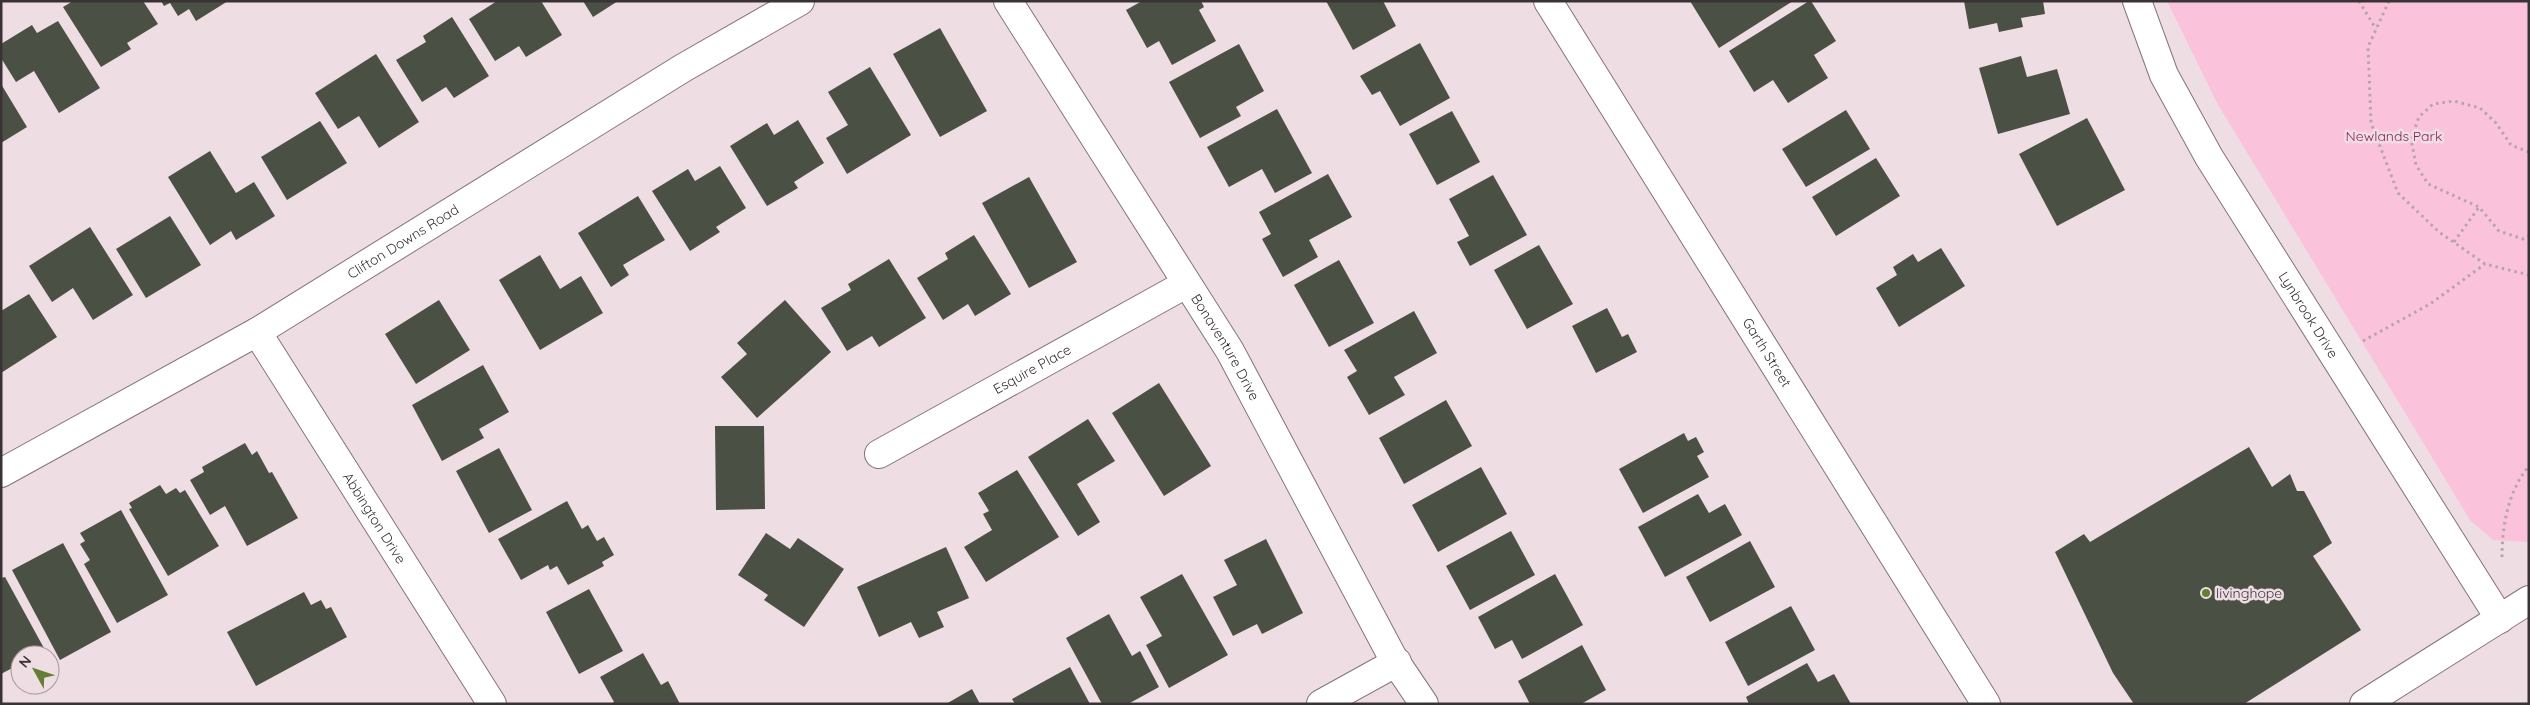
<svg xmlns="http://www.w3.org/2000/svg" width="2530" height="705" viewBox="0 0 2530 705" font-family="Quicksand,sans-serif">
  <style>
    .green { fill: #fac3db }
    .building { fill: #4b5044 }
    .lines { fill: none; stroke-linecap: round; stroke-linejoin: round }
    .street-casing { stroke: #84747b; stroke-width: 30 }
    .secondary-casing { stroke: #84747b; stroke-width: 30 }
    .path { stroke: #b4a5ab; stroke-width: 3; stroke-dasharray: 2.5 4; stroke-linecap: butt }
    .street { stroke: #fff; stroke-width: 28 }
    .secondary { stroke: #fff; stroke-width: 28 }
    .poi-dot { fill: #647f33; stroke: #efdde4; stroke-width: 2 }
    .labels { text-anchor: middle; stroke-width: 5; stroke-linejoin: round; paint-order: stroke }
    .park-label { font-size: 14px; fill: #89245c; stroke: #efdde4 }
    .street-label { font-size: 14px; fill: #3a3336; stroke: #efdde4 }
    .poi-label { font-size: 14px; fill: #3a3336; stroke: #efdde4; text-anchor: start }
  </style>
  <rect width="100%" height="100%" fill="#efdde4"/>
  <path class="green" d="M2167,1H2529V542L2493,540L2470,520L2217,103Z"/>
  <path class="building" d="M73,1H143L158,24L127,43L131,49L101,67L63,7Z
    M161,1H228L196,21L189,9L178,16L170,3L164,6Z
    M497,1H541L562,35L526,57L519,46L495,61L469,19Z
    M583,1H618L593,17Z
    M1142,1H1201L1204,7L1199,10L1216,41L1172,65L1159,41L1147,48L1126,10Z
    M1326,1H1383L1396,26L1353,50Z
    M1690,1H1793L1719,48Z
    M1809,1H1811L1836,41L1814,55L1828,78L1788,103L1773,80L1754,92L1729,51Z
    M1964,1H2043L2045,14L2021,18L2023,27L1999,32L1997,23L1969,29Z
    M452,17L489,76L454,98L446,87L422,102L396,60L426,42L423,36Z
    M58,21L100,88L59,113L34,71L16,82L1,58V44L32,25L37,33Z
    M940,28L987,111L940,137L893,54Z
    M1420,43L1450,98L1400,126L1380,91L1372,95L1360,76Z
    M1239,44L1264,91L1236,107L1241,116L1200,138L1169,82Z
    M376,54L419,122L379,148L359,116L338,129L315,93Z
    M2021,56L2027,77L2057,69L2070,114L1998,134L1979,68Z
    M870,67L911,135L847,174L826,138L848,125L828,92Z
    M1,84L27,127L1,143Z
    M1277,109L1312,173L1275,193L1262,169L1229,187L1207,147Z
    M1846,110L1870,149L1806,187L1782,149Z
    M1452,111L1480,162L1437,185L1409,134Z
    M2087,118L2125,190L2057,226L2019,154Z
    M798,120L824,163L794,182L798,188L767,206L730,146L767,123L774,135Z
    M320,121L347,163L287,200L261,157Z
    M210,151L236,193L254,182L275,216L236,240L231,231L210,245L168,177Z
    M1876,158L1900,196L1836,236L1812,197Z
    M720,166L746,208L716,227L720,232L690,251L652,191L688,169L695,181Z
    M1328,174L1352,217L1309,240L1318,257L1283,277L1262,239L1271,234L1259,212Z
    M1493,175L1527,235L1470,266L1457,242L1469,236L1449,199Z
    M1029,177L1077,262L1029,288L982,203Z
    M638,196L665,240L623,265L629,275L611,287L578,233Z
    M170,216L201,265L146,298L116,249Z
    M90,227L133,295L93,320L73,288L52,302L29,266Z
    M974,235L1011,294L975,316L968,304L943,320L917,278L948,259L945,253Z
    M1539,245L1573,304L1527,329L1494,270Z
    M1941,248L1965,286L1899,327L1876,288L1897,275L1893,267L1913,254L1918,262Z
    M540,255L560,289L581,276L603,313L540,350L499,280Z
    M889,259L926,318L879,347L872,336L847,351L821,308L851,290L848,284Z
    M1339,260L1374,323L1329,347L1294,285Z
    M29,294L57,337L1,373V311Z
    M439,300L470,350L416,384L385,334Z
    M785,300L831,352L757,418L721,377L747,354L737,343Z
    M1607,308L1622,337L1628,334L1637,352L1596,373L1572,326Z
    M1414,311L1437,353L1394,377L1405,395L1369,415L1347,377L1357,371L1344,350Z
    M483,365L509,412L479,429L484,438L442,461L412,405Z
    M1159,383L1211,466L1164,496L1112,413Z
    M1446,400L1472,446L1404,484L1379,438Z
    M1088,419L1115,461L1077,484L1100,522L1078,536L1028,457Z
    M715,426H764L765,509L716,510Z
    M1684,433L1688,441L1696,437L1704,452L1697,456L1709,477L1643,513L1619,469Z
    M245,443L252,455L257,451L269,473L272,472L298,518L247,546L225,506L210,515L190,480L204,472L202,467Z
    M2249,447L2272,487L2290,474L2297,491H2304L2332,543L2313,556L2361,630L2244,704H2134L2113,673L2055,552L2084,534L2090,542Z
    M499,448L532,510L489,533L456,471Z
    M1481,467L1507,514L1438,552L1412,505Z
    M1017,470L1059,537L986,582L964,547L992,530L983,514L989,511L978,493Z
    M160,485L166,494L176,488L180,493L185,490L219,546L168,576L129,509L132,508L129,503Z
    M1698,494L1709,513L1725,504L1742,535L1665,577L1638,527Z
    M567,501L582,529L588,525L597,541L604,537L614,555L602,562L604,566L568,585L557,566L550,570L548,565L521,580L498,539Z
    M121,510L168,595L117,623L84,564L90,560L80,544L85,541L80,533Z
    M1511,531L1535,575L1470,610L1446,566Z
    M766,533L790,549L798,538L844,569L804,627L764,600L768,595L738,575Z
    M1266,539L1303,613L1262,634L1257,624L1233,636L1213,597L1237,585L1224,560Z
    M1750,541L1775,587L1710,622L1686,577Z
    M63,543L111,632L60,660L12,570Z
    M946,547L969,598L937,612L944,627L919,638L911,622L879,637L857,587Z
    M1182,574L1228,655L1169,688L1146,645L1162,636L1140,597Z
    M1555,574L1583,625L1522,659L1512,640L1495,649L1478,617Z
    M5,577L45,650L36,655H20V664L1,674V578Z
    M589,589L623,651L579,674L546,612Z
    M304,592L311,605L321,600L326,609L331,607L347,637L256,686L227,632Z
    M1791,606L1815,650L1748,686L1725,642Z
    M1109,614L1132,656L1140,651L1159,687L1128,704H1102L1066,638Z
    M1582,645L1606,690L1581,704H1530L1518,681Z
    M643,653L661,685L668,681L680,704H611L614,702L600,677Z
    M1807,663L1818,682L1834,674L1851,704H1749L1746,697Z
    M1070,667L1090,704H1015L1012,699Z
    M972,689L980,704H946Z"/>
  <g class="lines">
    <defs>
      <g id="street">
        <path id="s1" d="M1008,1L1230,351L1393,658L1424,704"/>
        <path id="s2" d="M2137,1L2164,75L2209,157L2500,619"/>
        <path id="s3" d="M257,332L492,704"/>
        <path id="s4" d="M879,454L1186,284"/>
        <path id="s5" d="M1,473L257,332L683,68L800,1"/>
        <path d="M1321,704L1397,662"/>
      </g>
      <g id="secondary">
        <path id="s6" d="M1548,1L1986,704"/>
        <path d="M2364,704L2529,600"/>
      </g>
    </defs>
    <use href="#street" class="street-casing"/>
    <use href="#secondary" class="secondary-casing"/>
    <path class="path" d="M2359,1L2376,29
      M2389,1L2368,47L2371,123L2398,193L2439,232L2485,264L2529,275
      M2529,152L2511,145L2496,123L2480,108L2454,101L2433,104L2419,117L2411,139L2416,165L2428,184L2479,207L2499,231L2523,239L2529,236
      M2454,242L2479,207
      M2363,341L2430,304L2485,264
      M2502,557C2502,526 2508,491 2529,466"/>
    <use href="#street" class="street"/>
    <use href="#secondary" class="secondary"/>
  </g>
  <circle class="poi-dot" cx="2206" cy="593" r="5"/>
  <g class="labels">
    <g class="park-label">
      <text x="2394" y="141">Newlands Park</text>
    </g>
    <g class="street-label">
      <text dy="5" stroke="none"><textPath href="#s5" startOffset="464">Clifton Downs Road</textPath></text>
      <text dy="5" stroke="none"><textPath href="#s2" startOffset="359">Lynbrook Drive</textPath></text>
      <text dy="5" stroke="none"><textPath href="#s1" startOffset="409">Bonaventure Drive</textPath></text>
      <text dy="5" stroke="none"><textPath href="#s6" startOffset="414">Garth Street</textPath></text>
      <text dy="5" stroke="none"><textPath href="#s4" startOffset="175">Esquire Place</textPath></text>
      <text dy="5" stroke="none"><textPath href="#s3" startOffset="220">Abbington Drive</textPath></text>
    </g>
    <g class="poi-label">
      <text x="2216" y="598">livinghope</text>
    </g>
  </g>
  <rect width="2530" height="705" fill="none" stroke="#3a3336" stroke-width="5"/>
  <g transform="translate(35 670) rotate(310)"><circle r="24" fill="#efdde4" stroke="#a7999e"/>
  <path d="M0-4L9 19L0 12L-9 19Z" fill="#647f33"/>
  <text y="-8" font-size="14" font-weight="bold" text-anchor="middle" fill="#3a3336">N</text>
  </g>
</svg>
